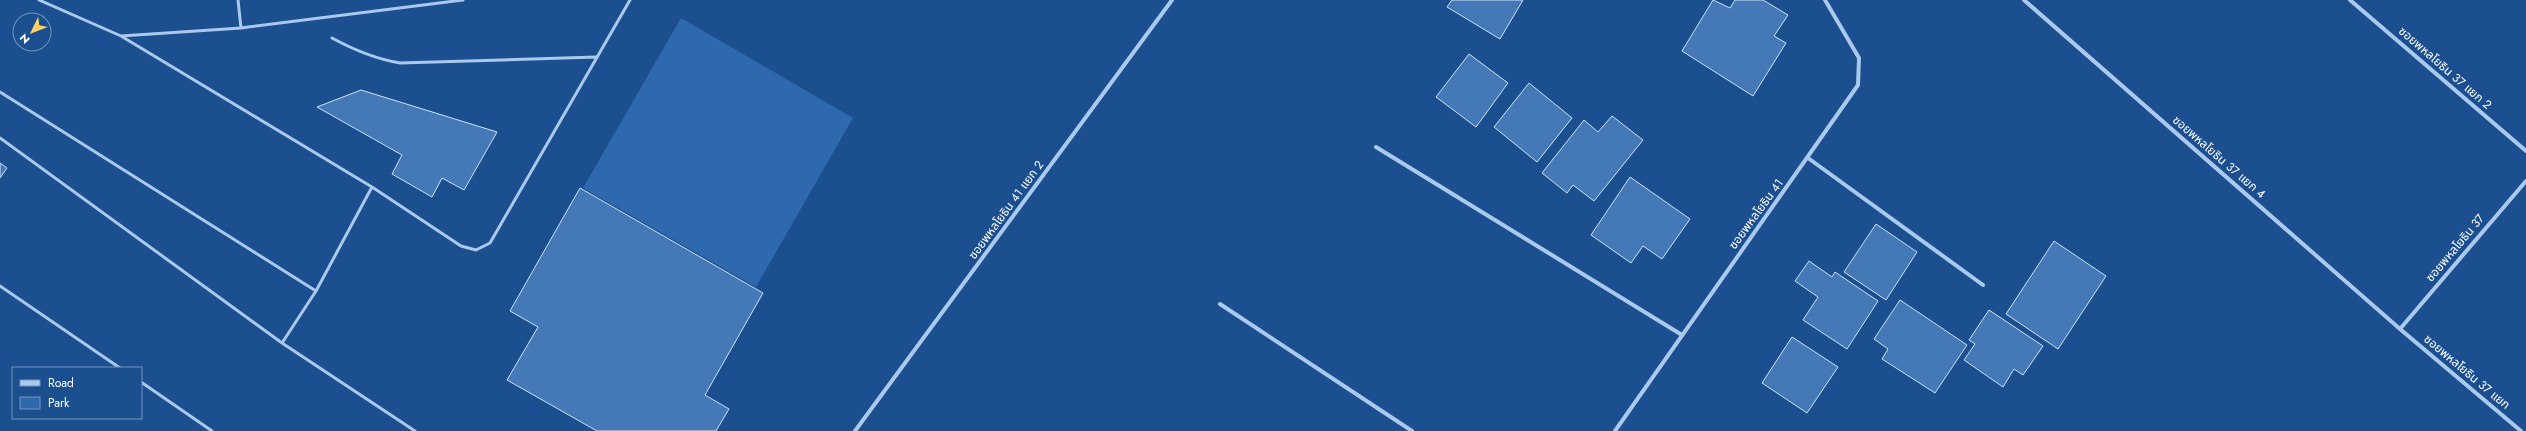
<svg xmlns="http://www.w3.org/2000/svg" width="2526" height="431" viewBox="0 0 2526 431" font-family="Jost,'Noto Sans Thai',sans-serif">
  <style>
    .green { fill: #2e69ad }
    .building { fill: #4478b7; stroke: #cfe3fa }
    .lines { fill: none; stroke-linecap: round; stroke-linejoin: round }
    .service { stroke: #a9c9ee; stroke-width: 3 }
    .minor { stroke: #a9c9ee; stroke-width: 4 }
    .labels { text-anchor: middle; stroke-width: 4; stroke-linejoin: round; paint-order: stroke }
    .street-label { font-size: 12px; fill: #fff; stroke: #1b4f8f }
  </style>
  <rect width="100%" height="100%" fill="#1b4f8f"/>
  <path class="green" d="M681,18L853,118L756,287L583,188Z"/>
  <path class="building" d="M1452,0H1523L1500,39L1447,7Z
    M1713,0L1730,8L1735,0H1763L1788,15L1774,36L1786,43L1753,96L1682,51Z
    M1469,54L1508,83L1476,127L1436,97Z
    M1529,83L1572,118L1537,162L1494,127Z
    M361,90L497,132L464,190L442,178L432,197L392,174L402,155L317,107Z
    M1612,116L1643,140L1594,201L1573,185L1567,193L1542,173L1584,120L1598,132Z
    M0,163L7,168L0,178Z
    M1630,177L1690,219L1662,259L1643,246L1631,263L1591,235Z
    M580,188L763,293L705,395L729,409L716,431H597L507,380L538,327L510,311Z
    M1876,224L1917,252L1886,300L1844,272Z
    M2054,241L2106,276L2058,349L2006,314Z
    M1809,261L1832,277L1835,272L1878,301L1847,349L1803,320L1818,297L1795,281Z
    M1900,300L1967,345L1935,393L1882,359L1888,349L1874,339Z
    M1989,310L2043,346L2023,375L2014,369L2003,387L1964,360L1975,344L1969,340Z
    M1792,337L1838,367L1807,413L1762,383Z"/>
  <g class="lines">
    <path class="service" d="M39,0L121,36L372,187L461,246L476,250L490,243L630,0
      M238,0L241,28L463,0
      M121,36L241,28
      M332,38C354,50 376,59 400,63L596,57
      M0,92L316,291
      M0,138L282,343L316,291L372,187
      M0,286L120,368
      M282,343L415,431
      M141,382L212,431"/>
    <path class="minor" d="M2024,0L2400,329L2521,431
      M2350,0L2526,151
      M1376,147L1682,335
      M1808,158L1983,285
      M1220,304L1412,431
      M2400,329L2526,181
      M855,431L1172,0
      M1615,431L1858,85L1859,58L1825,0"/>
  </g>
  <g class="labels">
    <g class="street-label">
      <text transform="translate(2445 68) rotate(41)" y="4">ซอยพหลโยธิน 37 แยก 2</text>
      <text transform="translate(2219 157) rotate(41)" y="4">ซอยพหลโยธิน 37 แยก 4</text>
      <text transform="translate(1006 210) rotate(-54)" y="4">ซอยพหลโยธิน 41 แยก 2</text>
      <text transform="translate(1756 214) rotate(-54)" y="4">ซอยพหลโยธิน 41</text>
      <text transform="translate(2455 248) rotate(-50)" y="4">ซอยพหลโยธิน 37</text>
      <text transform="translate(2467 372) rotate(40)" y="4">ซอยพหลโยธิน 37 แยก</text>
    </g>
  </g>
  <rect x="12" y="367" width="130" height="52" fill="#1b4f8f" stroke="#7695bc"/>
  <rect x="20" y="380" width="20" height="6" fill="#a9c9ee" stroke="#7695bc"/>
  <text x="48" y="387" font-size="12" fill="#ffffff">Road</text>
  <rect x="20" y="397" width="20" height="12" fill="#2e69ad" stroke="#7695bc"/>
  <text x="48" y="407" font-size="12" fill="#ffffff">Park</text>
  <g transform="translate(32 32) rotate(227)"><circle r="19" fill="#1b4f8f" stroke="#7695bc"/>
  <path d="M0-3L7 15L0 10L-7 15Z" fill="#ffd166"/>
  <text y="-6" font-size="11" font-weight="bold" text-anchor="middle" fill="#ffffff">N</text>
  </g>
</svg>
